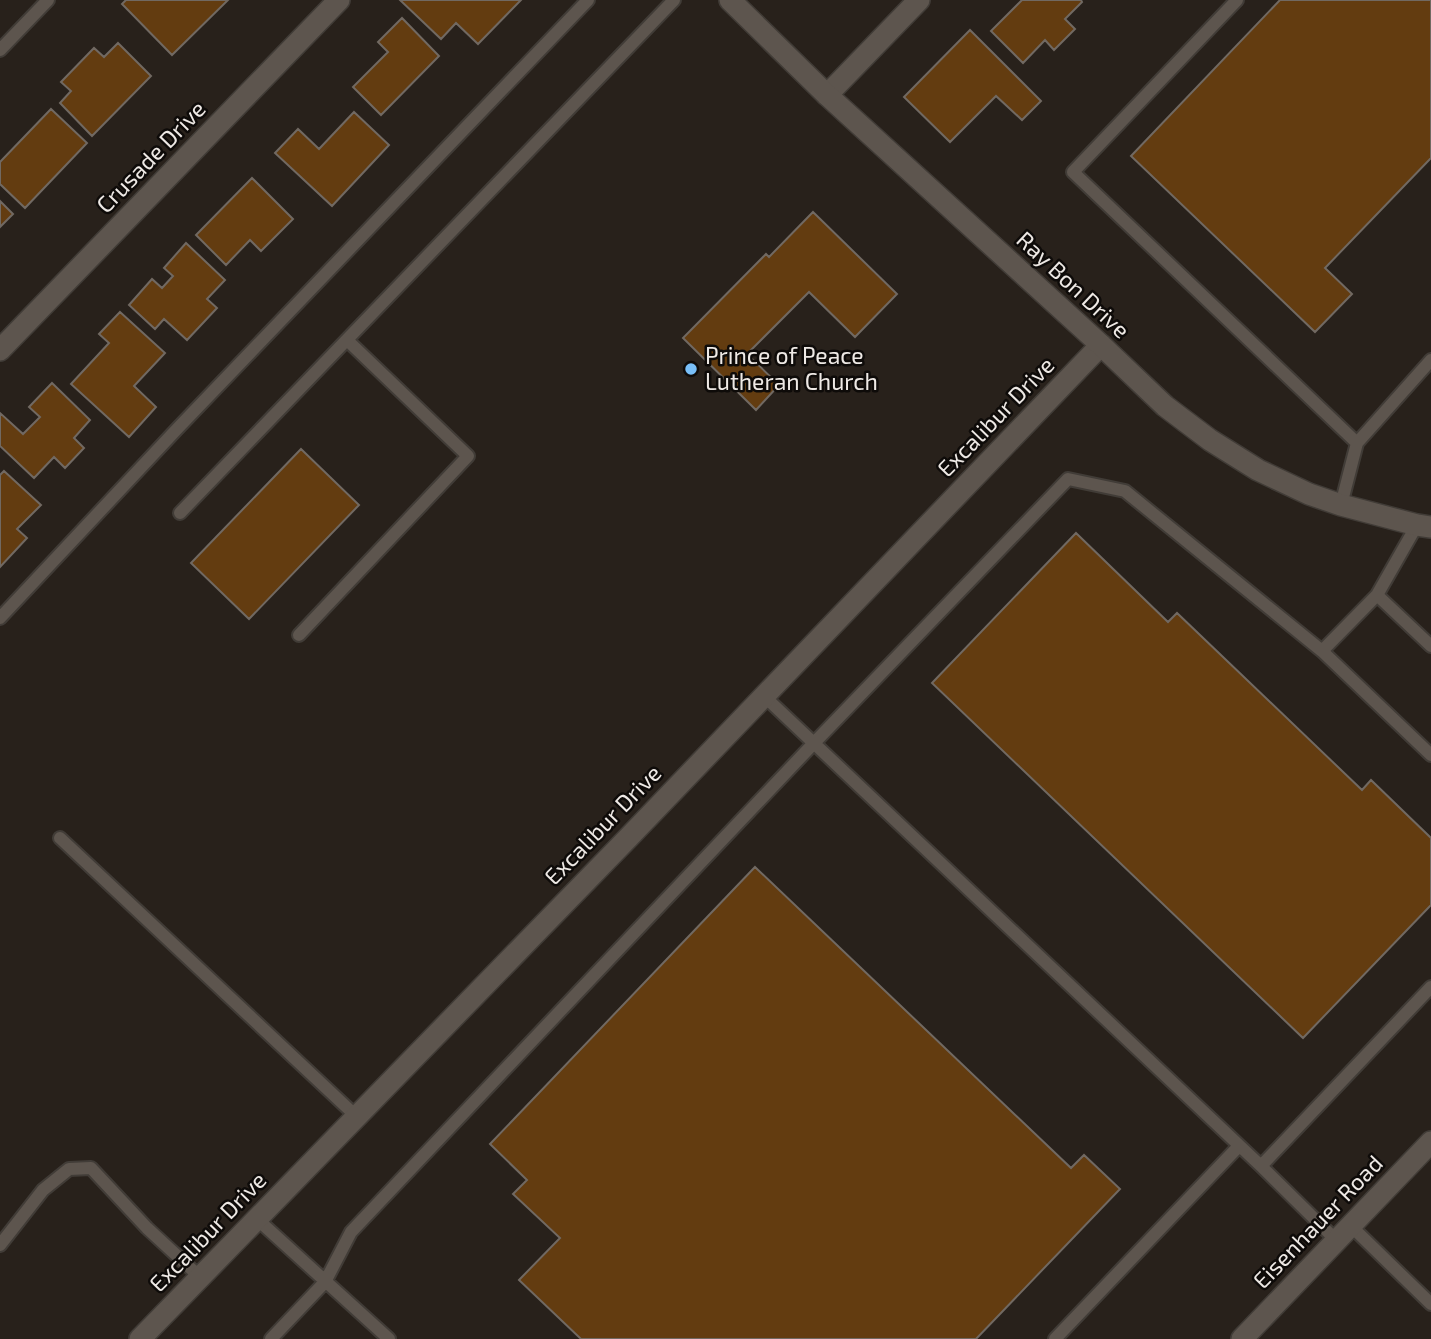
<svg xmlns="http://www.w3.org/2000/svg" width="1431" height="1339" viewBox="0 0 1431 1339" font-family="'Exo 2',sans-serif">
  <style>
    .building { fill: #633c10; stroke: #716962; stroke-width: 2 }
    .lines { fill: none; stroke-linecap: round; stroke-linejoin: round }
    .lane-casing { stroke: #413c37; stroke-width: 16 }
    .street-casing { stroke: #413c37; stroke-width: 24 }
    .secondary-casing { stroke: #413c37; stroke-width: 24 }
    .lane { stroke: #5d554e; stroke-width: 12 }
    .street { stroke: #5d554e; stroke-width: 21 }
    .secondary { stroke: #5d554e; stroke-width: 21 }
    .poi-dot { fill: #79bff8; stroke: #0e0b09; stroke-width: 2.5 }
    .labels { text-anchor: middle; stroke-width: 5; stroke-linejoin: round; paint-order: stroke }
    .street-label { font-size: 23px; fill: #eee9e5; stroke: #0e0b09 }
    .poi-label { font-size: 23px; fill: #eee9e5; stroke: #0e0b09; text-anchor: start }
  </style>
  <rect width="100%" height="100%" fill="#28211b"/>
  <path class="building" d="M126,0H228L172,55L122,4Z
    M400,0H521L478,44L456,23L441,39Z
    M1022,0H1081L1082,2L1065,19L1075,29L1054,50L1045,40L1023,63L991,31Z
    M1280,0H1431V158L1325,268L1352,294L1315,332L1131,156Z
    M402,18L439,56L381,115L353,87L388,52L378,42Z
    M970,30L1041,101L1022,120L996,96L950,142L904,97Z
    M118,43L151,76L92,136L60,103L71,91L61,82L94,48L104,57Z
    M51,109L87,143L25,208L0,184V162Z
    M354,112L389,145L332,206L275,153L298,129L319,149Z
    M252,178L293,219L261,251L250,240L226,265L196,235Z
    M0,201L13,214L0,227Z
    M813,212L897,294L855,337L809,292L747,354L779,385L756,410L683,338L766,254L769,257Z
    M186,243L225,280L207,299L217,308L187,340L164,319L155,329L129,305L152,279L162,288L173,276L164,268Z
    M120,312L165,353L134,386L156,407L129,437L71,384L109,343L99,334Z
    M52,383L90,420L74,438L84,448L65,468L54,457L34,478L0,446V413L23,434L40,417L29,407Z
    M301,449L359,505L249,619L191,563Z
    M4,471L41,505L17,529L27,538L0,567V475Z
    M1076,533L1168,622L1177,613L1362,790L1371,780L1431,838V905L1303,1038L932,683Z
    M755,867L1071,1168L1084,1155L1120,1189L976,1339H581L519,1280L560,1238L513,1194L527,1180L490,1144Z"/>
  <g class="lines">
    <defs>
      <path id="lane" d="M1237,0L1073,172L1357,443
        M0,50L48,0
        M1341,505L1357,443L1431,360
        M180,513L674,0
        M1417,525L1377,595L1431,646
        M0,618L177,429L588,0
        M299,635L468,456L347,340
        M1322,651L1377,595
        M764,696L1261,1166L1337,1241
        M60,838L356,1116
        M1261,1166L1431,987
        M257,1219L389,1339
        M1351,1226L1431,1304
        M0,1245L43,1190L69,1169L91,1168L147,1228L200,1277
        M271,1339L325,1282L351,1232L814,743L1068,479L1125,491L1322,651L1431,755
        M1055,1339L1239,1146"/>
      <path id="street" d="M827,95L919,0
        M0,350L339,0
        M140,1339L629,837L1101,345"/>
      <path id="secondary" d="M730,0L827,95L1101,345L1165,406L1210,440L1258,470L1309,494L1341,505L1417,525L1431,527
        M1242,1339L1431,1142"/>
    </defs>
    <use href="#lane" class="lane-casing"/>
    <use href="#street" class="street-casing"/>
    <use href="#secondary" class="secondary-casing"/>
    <use href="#lane" class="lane"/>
    <use href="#street" class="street"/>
    <use href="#secondary" class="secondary"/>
  </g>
  <circle class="poi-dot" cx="691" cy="369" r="7"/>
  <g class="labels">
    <g class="street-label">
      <text transform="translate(151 157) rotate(-46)" y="8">Crusade Drive</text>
      <text transform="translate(1073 285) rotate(43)" y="8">Ray Bon Drive</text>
      <text transform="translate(996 417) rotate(-46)" y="8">Excalibur Drive</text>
      <text transform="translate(603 825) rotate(-46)" y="8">Excalibur Drive</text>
      <text transform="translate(1318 1222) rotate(-46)" y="8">Eisenhauer Road</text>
      <text transform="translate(208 1232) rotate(-46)" y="8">Excalibur Drive</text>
    </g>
    <g class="poi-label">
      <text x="705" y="364">Prince of Peace<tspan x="705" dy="26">Lutheran Church</tspan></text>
    </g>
  </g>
</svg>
